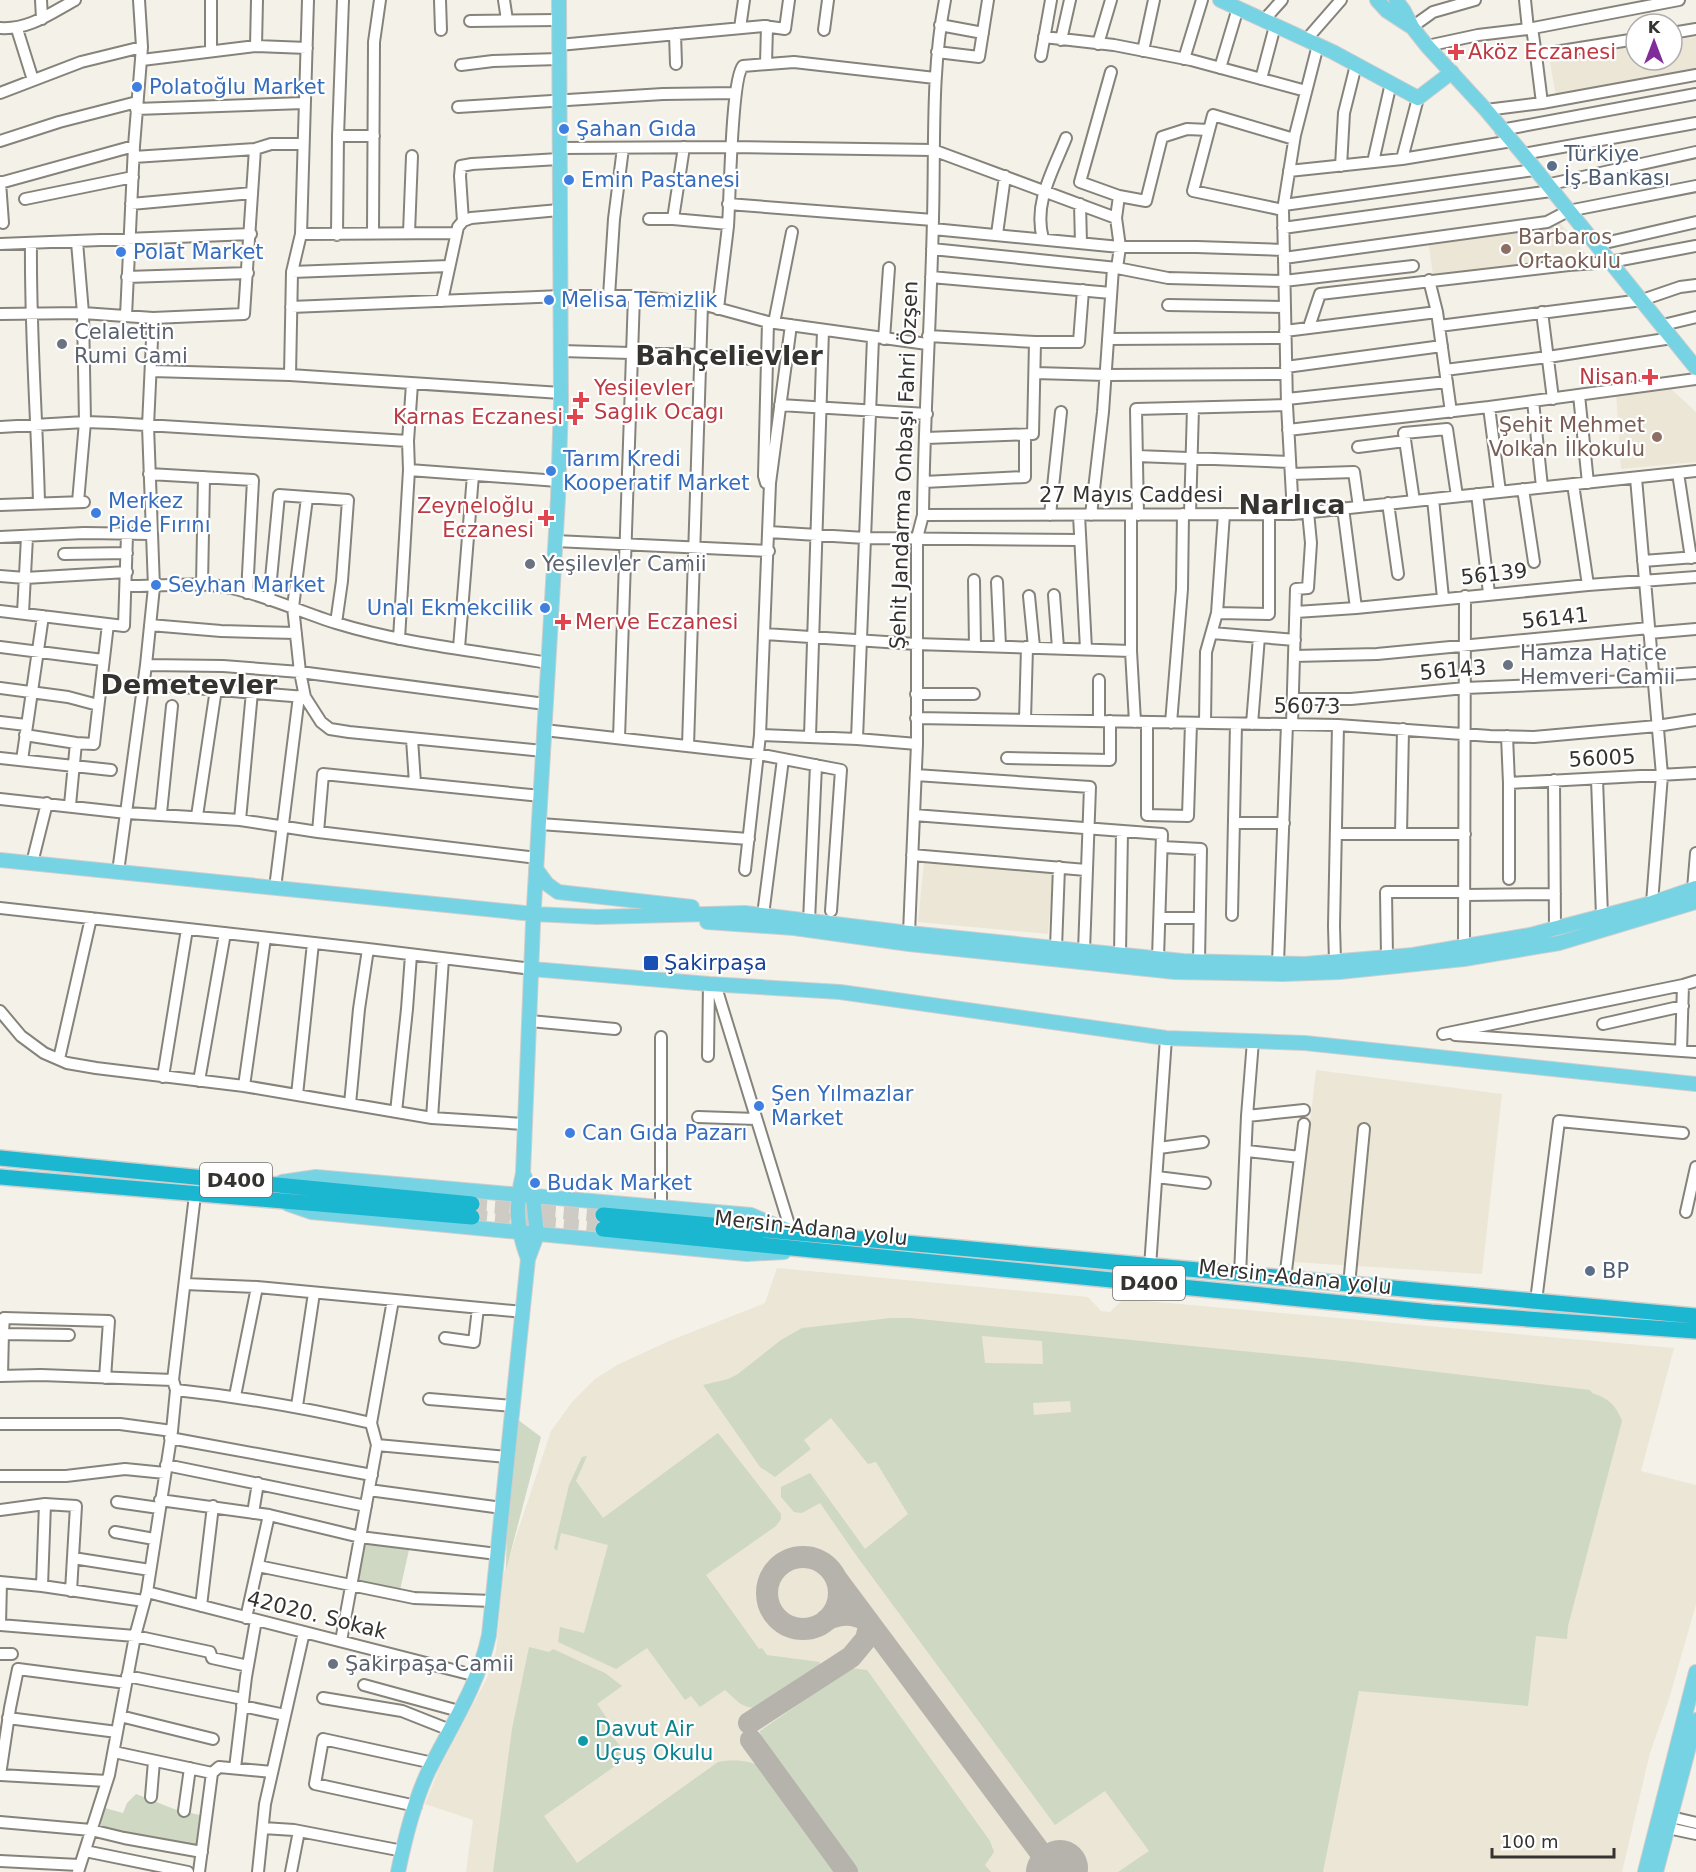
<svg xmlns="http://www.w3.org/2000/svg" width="1696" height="1872" viewBox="0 0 1696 1872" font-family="'DejaVu Sans',sans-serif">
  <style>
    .built { fill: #ece6d6 }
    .green { fill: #ced8c3; fill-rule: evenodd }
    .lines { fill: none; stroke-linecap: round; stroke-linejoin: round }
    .taxiway { stroke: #b5b3ac; stroke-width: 22 }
    .runway { stroke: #b5b3ac; stroke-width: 56 }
    .highway-tunnel { stroke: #cecbc4; stroke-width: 15; stroke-dasharray: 15 8; stroke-linecap: butt }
    .minor-casing { stroke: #86837b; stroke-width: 14 }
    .major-casing { stroke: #cececd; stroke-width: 16 }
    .highway-casing { stroke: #cececd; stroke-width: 18 }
    .minor { stroke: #fff; stroke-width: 10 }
    .major { stroke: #76d3e3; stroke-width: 14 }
    .highway { stroke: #1bb6d0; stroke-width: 15 }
    .health-dot { fill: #e0444e; stroke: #fff; stroke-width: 2 }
    .shop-dot { fill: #3f7fe0; stroke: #fff; stroke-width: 2 }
    .service-dot { fill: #5c6f8a; stroke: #fff; stroke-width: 2 }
    .education-dot { fill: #8d6e63; stroke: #fff; stroke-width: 2 }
    .worship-dot { fill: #6b7280; stroke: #fff; stroke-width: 2 }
    .transit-dot { fill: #1a4fb4; stroke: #fff; stroke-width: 2 }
    .culture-dot { fill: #0f9aa8; stroke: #fff; stroke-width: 2 }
    .labels { text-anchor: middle; stroke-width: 4.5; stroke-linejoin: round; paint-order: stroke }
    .shield { fill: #fff; stroke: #71706e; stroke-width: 1.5 }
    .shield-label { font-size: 20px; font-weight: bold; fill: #343330 }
    .health-label { font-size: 21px; fill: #be3a42; stroke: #fff; text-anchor: start }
    .shop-label { font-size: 21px; fill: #366cbe; stroke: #fff; text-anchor: start }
    .service-label { font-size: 21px; fill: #4e5e75; stroke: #fff; text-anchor: start }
    .education-label { font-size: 21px; fill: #785e54; stroke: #fff; text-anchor: start }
    .worship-label { font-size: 21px; fill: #5b616d; stroke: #fff; text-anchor: start }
    .street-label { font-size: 21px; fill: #343330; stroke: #fff }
    .transit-label { font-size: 21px; fill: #164399; stroke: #fff; text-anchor: start }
    .culture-label { font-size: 21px; fill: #0d838f; stroke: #fff; text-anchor: start }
    .district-label { font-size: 27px; font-weight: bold; fill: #343330; stroke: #fff }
  </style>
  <rect width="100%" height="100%" fill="#f4f1e9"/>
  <path class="built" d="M1696,37V73L1556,96L1550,62L1636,46V60H1672V40Z
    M1557,219L1589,258L1433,275L1428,240Z
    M1668,386L1696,412V462L1621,469L1616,393Z
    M924,862L1053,873L1048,934L918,922Z
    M1316,1070L1502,1094L1482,1274L1294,1262Z
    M777,1268L1088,1297L1101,1311L1110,1312L1123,1299L1674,1348L1641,1471L1696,1485V1604L1669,1699L1650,1753L1622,1872H466L473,1820L425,1804L439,1769L487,1678L496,1652L503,1576L551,1431L573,1401L595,1379L617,1365L669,1341L765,1303Z"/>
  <path class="green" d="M891,1318H910L1353,1362L1590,1390L1592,1393C1608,1398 1616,1405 1622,1421L1568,1626L1567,1639L1536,1636L1528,1706L1359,1691L1323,1872H1118L1149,1851L1105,1791L1055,1825L856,1555L820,1503L802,1513L794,1512L781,1497V1487L810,1473L865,1549L908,1514L876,1462L868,1464L831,1418L804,1440L811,1449L775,1477L760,1467L703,1385L728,1379L738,1374L781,1340L802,1328ZM982,1336L1042,1341L1043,1364L985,1363ZM1070,1401L1071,1412L1034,1415L1033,1403Z
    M517,1419L541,1437L506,1570L507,1518Z
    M718,1433L781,1514V1519L776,1526L706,1575L759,1649L762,1648L767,1655L820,1662L819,1667L762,1707C742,1710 739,1702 725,1690L700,1707L691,1696L685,1700L647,1648L616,1669L558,1642L560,1627L584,1633L608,1545L561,1533L557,1551L554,1548L569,1485L582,1457L587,1456L576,1481L603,1518Z
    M366,1543L409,1550L400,1590L358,1581Z
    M529,1647L549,1652L553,1649L605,1673L622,1686L597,1704L615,1730L611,1734L628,1757L544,1816L577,1863L718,1762C738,1759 755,1760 771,1774L842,1872H493L512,1729Z
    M851,1668L867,1670L990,1841L994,1852L985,1865L991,1872H853L762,1743L760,1731Z
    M136,1794L174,1809L204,1816L200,1848L100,1827L105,1808L123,1813L127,1803Z"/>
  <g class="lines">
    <path class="taxiway" d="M767 1593a36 36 0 1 1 72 0a36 36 0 1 1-72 0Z
      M826,1620C842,1613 852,1613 868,1621L836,1578
      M868,1621L1055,1872
      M749,1723L851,1657L866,1639L869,1627L868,1621
      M751,1740L847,1872"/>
    <path class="runway" d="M1054,1872L1060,1868"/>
    <path class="highway-tunnel" d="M472,1204L603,1215
      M472,1217L603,1229"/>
    <defs>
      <path id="minor" d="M41,0L42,19
        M440,0L441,30
        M504,0L507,20
        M1525,0L1528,29L1679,0
        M1264,20L1282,0
        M470,21L559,20
        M940,25L983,33
        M1412,27L1433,12L1475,0
        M0,28C29,30 51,13 75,0
        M740,28L744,0
        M1532,28L1536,55
        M17,29L33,80
        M824,30L828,0
        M1672,33L1696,29
        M675,34L676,64
        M1044,37L1114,45L1191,60L1306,91
        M1061,40L1070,0
        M1306,40L1341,0
        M1098,44L1111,0
        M559,45L764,26L785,29L789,0
        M256,46L257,0
        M1427,46L1478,35L1528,29
        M211,51V0
        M1143,51L1154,0
        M937,52L979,57L988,0
        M1041,56L1051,0
        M1184,59L1202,0
        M142,60L256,46L307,48
        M766,64L767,26
        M461,65L493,61L559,59
        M1220,68L1238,8
        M1111,72L1080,182L1119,196L1116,218L1120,247L1117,268
        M1261,79L1275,26
        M0,93L81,62L142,47
        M1542,103L1536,55L1636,39
        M458,107L663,94L736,93
        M136,109L304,103
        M1486,110L1542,103L1696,75
        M1501,130L1696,94
        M338,136H374
        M0,141L59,122L137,102
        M559,148L732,147L933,150L1116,218
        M1523,154L1696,123
        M134,157L255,149L271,144H302
        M1402,159L1418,98
        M1373,162L1391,83
        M1341,166L1344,113L1356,65
        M1289,171L1402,159L1512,141
        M0,182L3,223
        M0,183L134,146
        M1546,185L1696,152
        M1119,196L1146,201L1162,137L1187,129L1209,130
        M25,199L133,177
        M131,204L252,193
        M728,204L933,220
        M1080,204L1081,243
        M1284,205L1534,170
        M1283,210L1193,191L1213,115L1294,139
        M649,219H673L728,224
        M673,219L684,147
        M463,221L460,176L461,166L472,164L559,159
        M1283,228L1551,191
        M933,229L1120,247H1197L1283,250
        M373,233L374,42L380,0
        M409,233L412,156
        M301,234L456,233
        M997,234L1005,176
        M337,235L338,136L343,0
        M1043,239C1033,203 1053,171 1066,138
        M77,242L83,313L85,422L78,502
        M0,244L251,234
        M31,244C30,331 37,417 39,503
        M1596,245L1696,222
        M932,249L1117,268L1168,278L1284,281L1413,266
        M1284,258L1547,222L1568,211L1696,186
        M292,272L449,266
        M127,277L248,273
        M931,277L1111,293
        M1429,280L1437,312L1451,412
        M609,296L614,219L623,148
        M442,301L458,227L463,221L471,218L559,210
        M1168,305L1284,307
        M291,307L561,296H634L702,304L768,322L927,344
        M718,309C721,281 725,253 728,226C730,200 731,79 743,66L794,62L935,78
        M1542,312L1553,399
        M0,314L83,313L153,318L244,314L255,149
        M126,316L134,146L142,47L139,0
        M774,323L792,232
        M1663,325L1696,317
        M1439,326L1642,300L1680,287L1696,285
        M1309,327L1320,294L1569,265L1610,262L1696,246
        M1285,331L1437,312
        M928,336L1035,342H1079L1083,290
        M884,339L889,268
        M1108,339L1285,338
        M561,351L700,355L767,360
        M1286,367L1442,346
        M1445,370L1548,357L1672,338
        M152,371L290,375L561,393
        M1035,373L1106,375L1286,374
        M290,375L292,272L301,234L308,0
        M1579,395L1588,483
        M1287,399L1447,382
        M1533,401L1542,487
        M780,405L927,414
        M1489,407L1500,492
        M0,427L85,422L113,423L408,441
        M1288,430L1489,407L1696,379
        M926,438L1033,434L1035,342
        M1358,447L1405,441
        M1137,456L1290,462
        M409,470L558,481
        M1678,473L1691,558
        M149,474L253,480L247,593
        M1291,474L1354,472L1359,507
        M1636,478L1662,775L1652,903
        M924,482L1025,477V435
        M766,483L764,476L768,322
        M1573,484L1588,585
        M1523,489L1534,562
        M1477,494L1489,593
        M307,498L293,607L300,672L305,697L321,722L330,729L349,732L543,751
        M1433,499L1443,598
        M1414,501L1404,433L1447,429L1457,496
        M1388,503L1398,574
        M0,505L84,502
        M1343,508L1356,608
        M1190,514L1193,408
        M1293,514L1287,405L1283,210L1295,135L1318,45
        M923,515L1293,514L1696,471
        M1050,515L1061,412
        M1079,515L1086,649
        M1091,515L1103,412L1113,268
        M1131,515V651L1135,722
        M1138,515L1136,409L1287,405
        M769,532L865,538L1079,540
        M0,537L84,533L151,534
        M555,541L769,551
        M64,554L127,553
        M1643,561L1696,557
        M0,576L25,578L127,572
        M974,580L975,646
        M997,582L1000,646
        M202,585L204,477
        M126,586C161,587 197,581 231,588C267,596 301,612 336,623C404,644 477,651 548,663
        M1054,595L1058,648
        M1029,596L1034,647
        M269,600L279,495L348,500L342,581L336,623
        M0,611L124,626L127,535
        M1296,612L1356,608L1588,585L1696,577
        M23,613L27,537
        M1217,613L1269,614V514
        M150,625L221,631L296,633
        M1212,633L1295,640
        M1649,633L1696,629
        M765,634L916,644L1131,651
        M399,639L409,470L408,441L412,384
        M0,647L103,660
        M459,648L473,475
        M1627,655L1651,652
        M1294,656L1377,654L1649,628
        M146,665L223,666L300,672L545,704
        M1653,676L1696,673
        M1099,680V721
        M144,684L305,697
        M0,688L68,697L98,705
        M916,694H974
        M1293,699H1351L1465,688L1653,680
        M916,718L1338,725L1490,736L1534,737L1657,726L1696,720
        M1025,720L1027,647
        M0,722L26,725
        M1147,722V815L1188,816L1191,723
        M1171,723L1182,589L1183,514
        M1205,723L1206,652L1217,613L1224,514
        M1252,724L1259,637
        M1292,724L1296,589L1308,588L1311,543L1308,512
        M544,730L758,754L841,770L831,911
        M25,735L76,743L94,744L108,624
        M760,735L857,739L917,744
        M810,736L823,330
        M1507,736L1509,783V879
        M619,738L634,296
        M412,739L415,783
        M857,739L873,338
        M688,746L702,304
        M0,758L111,770
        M1007,758L1110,760V721
        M22,760L43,616
        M916,775L1090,787L1084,951
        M1597,779L1602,916
        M1554,780L1555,929
        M1509,783L1696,773
        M0,799L127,813L240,820L318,832L537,858
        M70,805L76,743
        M161,813L172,706
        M914,815L1162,834L1158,958
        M197,816L216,689
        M240,820L252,692
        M1235,823H1284
        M540,824L749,839
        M318,832L323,774L541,796
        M1336,834H1465
        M1401,834L1403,729
        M1162,847L1201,849L1199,961
        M912,855L1086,870
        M32,863L47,803
        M745,870L760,735L770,483L791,325
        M118,872L146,665L154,587L148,426L153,318
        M275,888L299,696
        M1693,889L1696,853
        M1465,895L1555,894
        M0,908L368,949L532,969
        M763,915L783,759
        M1232,915L1236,724
        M1160,918H1199
        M809,921L816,765
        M909,933L917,744V538L923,515C924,416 931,317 933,218C935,145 931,72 945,0
        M1464,946L1465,596
        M1056,948L1059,867
        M1120,954L1122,831
        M1387,957L1386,892H1465
        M1335,961L1334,926L1338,725
        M1278,963L1287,724
        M715,984L791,1231
        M0,1011L21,1036L44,1053L67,1063L96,1068L244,1086L432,1118L524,1124
        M530,1021L615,1029
        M1603,1024L1683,1006
        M1443,1034L1683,985L1696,981
        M1455,1035L1696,1052
        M661,1037V1207
        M1681,1051L1683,985
        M708,1056L709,984
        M59,1059L91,918
        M163,1077L187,929
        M199,1081L225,933
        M244,1086L265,938
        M297,1095L313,943
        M350,1104L359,1009L368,949
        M396,1112L407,1009L411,955
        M1247,1116L1304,1110
        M698,1117L756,1119
        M432,1118L443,959
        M1159,1148L1203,1142
        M1247,1151L1300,1157
        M1157,1177L1205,1183
        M1686,1212L1696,1167
        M1150,1267L1166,1038
        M1240,1275L1247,1116L1253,1041
        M1285,1279L1304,1124
        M185,1284L257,1287L523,1312
        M1349,1285L1364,1129
        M1537,1293L1559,1121L1683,1133
        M0,1331H3L2,1376
        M3,1331L4,1318L109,1321L105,1378
        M3,1334L69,1335
        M445,1338L474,1342L478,1308
        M0,1376L41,1375L173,1380
        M176,1390C242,1397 306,1408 371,1423
        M235,1396L257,1287
        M429,1399L513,1406
        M297,1406L314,1293
        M0,1424H120L172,1431
        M170,1438L372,1475
        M377,1445L507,1457
        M166,1465L366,1506
        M0,1476H66L125,1469L165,1473
        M369,1490L502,1508
        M160,1500L269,1515L360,1537L497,1554
        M117,1502L159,1508
        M0,1510L45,1504L76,1506L71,1591
        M253,1513L258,1483
        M115,1532L154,1539
        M73,1558L150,1570
        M258,1566L414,1598L492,1601
        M0,1582L42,1586L144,1601
        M1,1582L0,1625L135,1636L210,1652L212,1658L248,1666
        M42,1586L45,1504
        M147,1592L477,1676
        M201,1606L213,1506
        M246,1618L269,1515
        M341,1641L377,1445L371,1423L393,1300
        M0,1654H12
        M127,1676L243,1699
        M364,1685L459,1711
        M323,1698L402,1711L450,1730
        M242,1706L285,1715
        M120,1716L213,1739
        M8,1718L117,1732
        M114,1752L212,1773L199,1872
        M235,1768L246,1677L256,1620
        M212,1773L219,1767L272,1772
        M0,1775L10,1708L18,1669L126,1683
        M0,1775L107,1781
        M151,1797L154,1761
        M416,1806L315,1784L323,1739L433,1763
        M184,1811L190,1768
        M1671,1817L1696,1823
        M0,1822L91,1830L124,1838L202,1852
        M263,1828L294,1830L403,1851
        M1668,1828L1696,1834
        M85,1851L188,1872
        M0,1861L79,1865
        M78,1872L109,1775L135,1636L147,1592L172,1431L176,1390L173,1380L195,1195
        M258,1872L265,1804L304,1632
        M291,1872L299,1831"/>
      <path id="major" d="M1220,0L1333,52L1418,98L1452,72
        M1377,0L1387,11L1410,26
        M1396,0L1404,11L1412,27L1427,46L1486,110L1523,154L1696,368
        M0,860L534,914L597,917L745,913L909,933L1183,961L1305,964L1413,955L1530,935L1652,903L1696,888
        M536,869L547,884L558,892L692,907
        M707,922L794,928L909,944L1175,972L1283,974L1339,972L1464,959L1559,943L1696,902
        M532,969L709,984L840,992L1166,1038L1305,1043L1696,1084
        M282,1182L316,1177L751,1215L789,1231
        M288,1204L311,1212L747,1254L784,1252
        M528,1259C516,1226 515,1208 523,1173L533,923L558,498L561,402L559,0
        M398,1872C405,1838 414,1801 429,1770C451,1726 479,1684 489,1635L528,1259L537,1235L533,1197L523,1173
        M1645,1872L1696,1672
        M1656,1872L1696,1720"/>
      <path id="highway" d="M0,1158L472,1204
        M0,1177L472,1217
        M603,1215L1696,1316
        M603,1229L1431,1312L1696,1331"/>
    </defs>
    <use href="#minor" class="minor-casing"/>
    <use href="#major" class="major-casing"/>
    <use href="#highway" class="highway-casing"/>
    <use href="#minor" class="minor"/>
    <use href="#major" class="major"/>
    <use href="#highway" class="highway"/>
  </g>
  <g class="health-dot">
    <path d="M1453 43h6v6h6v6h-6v6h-6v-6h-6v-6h6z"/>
    <path d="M1647 368h6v6h6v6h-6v6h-6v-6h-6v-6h6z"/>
    <path d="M578 391h6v6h6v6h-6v6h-6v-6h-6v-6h6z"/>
    <path d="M572 408h6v6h6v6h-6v6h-6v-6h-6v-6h6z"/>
    <path d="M543 509h6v6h6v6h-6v6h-6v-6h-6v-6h6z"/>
    <path d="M560 613h6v6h6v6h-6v6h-6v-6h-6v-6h6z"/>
  </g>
  <g class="shop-dot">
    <circle cx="137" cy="87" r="6"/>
    <circle cx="564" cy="129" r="6"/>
    <circle cx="569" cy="180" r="6"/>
    <circle cx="121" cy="252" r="6"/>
    <circle cx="549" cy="300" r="6"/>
    <circle cx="551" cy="471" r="6"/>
    <circle cx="96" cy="513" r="6"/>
    <circle cx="156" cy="585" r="6"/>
    <circle cx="545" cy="608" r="6"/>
    <circle cx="759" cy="1106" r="6"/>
    <circle cx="570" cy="1133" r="6"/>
    <circle cx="535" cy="1183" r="6"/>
  </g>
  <g class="service-dot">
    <circle cx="1552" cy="166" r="6"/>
    <circle cx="1590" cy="1271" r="6"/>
  </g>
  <g class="education-dot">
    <circle cx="1506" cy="249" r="6"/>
    <circle cx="1657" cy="437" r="6"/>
  </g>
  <g class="worship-dot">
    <circle cx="62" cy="344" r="6"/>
    <circle cx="530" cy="564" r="6"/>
    <circle cx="1508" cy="665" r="6"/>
    <circle cx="333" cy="1664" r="6"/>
  </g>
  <rect class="transit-dot" x="643" y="955" width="16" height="16" rx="3"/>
  <circle class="culture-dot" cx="583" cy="1741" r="6"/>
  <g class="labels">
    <g class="shield">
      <rect x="200" y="1163" width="72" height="34" rx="4.5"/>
      <rect x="1113" y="1266" width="72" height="34" rx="4.5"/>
    </g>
    <g class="shield-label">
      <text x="236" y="1187">D400</text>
      <text x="1149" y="1290">D400</text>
    </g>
    <g class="health-label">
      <text x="1468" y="59">Aköz Eczanesi</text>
      <text x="1638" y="384" text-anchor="end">Nisan</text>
      <text x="594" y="395">Yesilevler<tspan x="594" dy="24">Saglık Ocagı</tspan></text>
      <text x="563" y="424" text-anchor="end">Karnas Eczanesi</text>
      <text x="534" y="513" text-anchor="end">Zeyneloğlu<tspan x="534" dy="24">Eczanesi</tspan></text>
      <text x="575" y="629">Merve Eczanesi</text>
    </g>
    <g class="shop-label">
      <text x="149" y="94">Polatoğlu Market</text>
      <text x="576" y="136">Şahan Gıda</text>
      <text x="581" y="187">Emin Pastanesi</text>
      <text x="133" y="259">Polat Market</text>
      <text x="561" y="307">Melisa Temizlik</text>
      <text x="563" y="466">Tarım Kredi<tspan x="563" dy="24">Kooperatif Market</tspan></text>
      <text x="108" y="508">Merkez<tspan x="108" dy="24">Pide Fırını</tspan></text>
      <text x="168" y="592">Seyhan Market</text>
      <text x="533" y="615" text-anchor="end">Unal Ekmekcilik</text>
      <text x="771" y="1101">Şen Yılmazlar<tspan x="771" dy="24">Market</tspan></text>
      <text x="582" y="1140">Can Gıda Pazarı</text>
      <text x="547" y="1190">Budak Market</text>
    </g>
    <g class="service-label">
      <text x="1564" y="161">Türkiye<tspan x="1564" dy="24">İş Bankası</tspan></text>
      <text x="1602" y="1278">BP</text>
    </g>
    <g class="education-label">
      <text x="1518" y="244">Barbaros<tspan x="1518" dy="24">Ortaokulu</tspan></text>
      <text x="1645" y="432" text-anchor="end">Şehit Mehmet<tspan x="1645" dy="24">Volkan İlkokulu</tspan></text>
    </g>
    <g class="worship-label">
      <text x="74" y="339">Celalettin<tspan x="74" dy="24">Rumi Cami</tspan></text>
      <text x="542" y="571">Yeşilevler Camii</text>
      <text x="1520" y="660">Hamza Hatice<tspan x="1520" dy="24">Hemveri Camii</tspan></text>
      <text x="345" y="1671">Şakirpaşa Camii</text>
    </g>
    <g class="street-label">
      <text transform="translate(904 465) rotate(-88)" y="7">Şehit Jandarma Onbaşı Fahri Özşen</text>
      <text x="1131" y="502">27 Mayıs Caddesi</text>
      <text transform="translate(1494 574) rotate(-6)" y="7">56139</text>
      <text transform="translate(1555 618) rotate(-6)" y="7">56141</text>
      <text transform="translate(1453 670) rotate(-5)" y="7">56143</text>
      <text transform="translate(1307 706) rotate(1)" y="7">56073</text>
      <text transform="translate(1602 758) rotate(-3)" y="7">56005</text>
      <text transform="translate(811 1228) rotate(6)" y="7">Mersin-Adana yolu</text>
      <text transform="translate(1295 1277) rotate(6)" y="7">Mersin-Adana yolu</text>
      <text transform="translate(317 1615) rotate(14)" y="7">42020. Sokak</text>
    </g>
    <g class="transit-label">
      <text x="664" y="970">Şakirpaşa</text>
    </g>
    <g class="culture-label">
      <text x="595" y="1736">Davut Air<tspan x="595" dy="24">Uçuş Okulu</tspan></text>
    </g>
    <g class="district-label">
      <text x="729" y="365">Bahçelievler</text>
      <text x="1292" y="514">Narlıca</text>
      <text x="189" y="694">Demetevler</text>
    </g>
  </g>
  <g transform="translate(1654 42)"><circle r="28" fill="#ffffff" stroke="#aeadac" stroke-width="1.5"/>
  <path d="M0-4.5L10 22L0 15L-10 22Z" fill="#812c9b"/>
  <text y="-9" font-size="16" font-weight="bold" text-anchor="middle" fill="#343330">K</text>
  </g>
  <path d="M1492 1848v9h122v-9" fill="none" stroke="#343330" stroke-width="3"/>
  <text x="1501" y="1848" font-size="18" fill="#343330" stroke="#ffffff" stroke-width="4.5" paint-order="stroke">100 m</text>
</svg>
